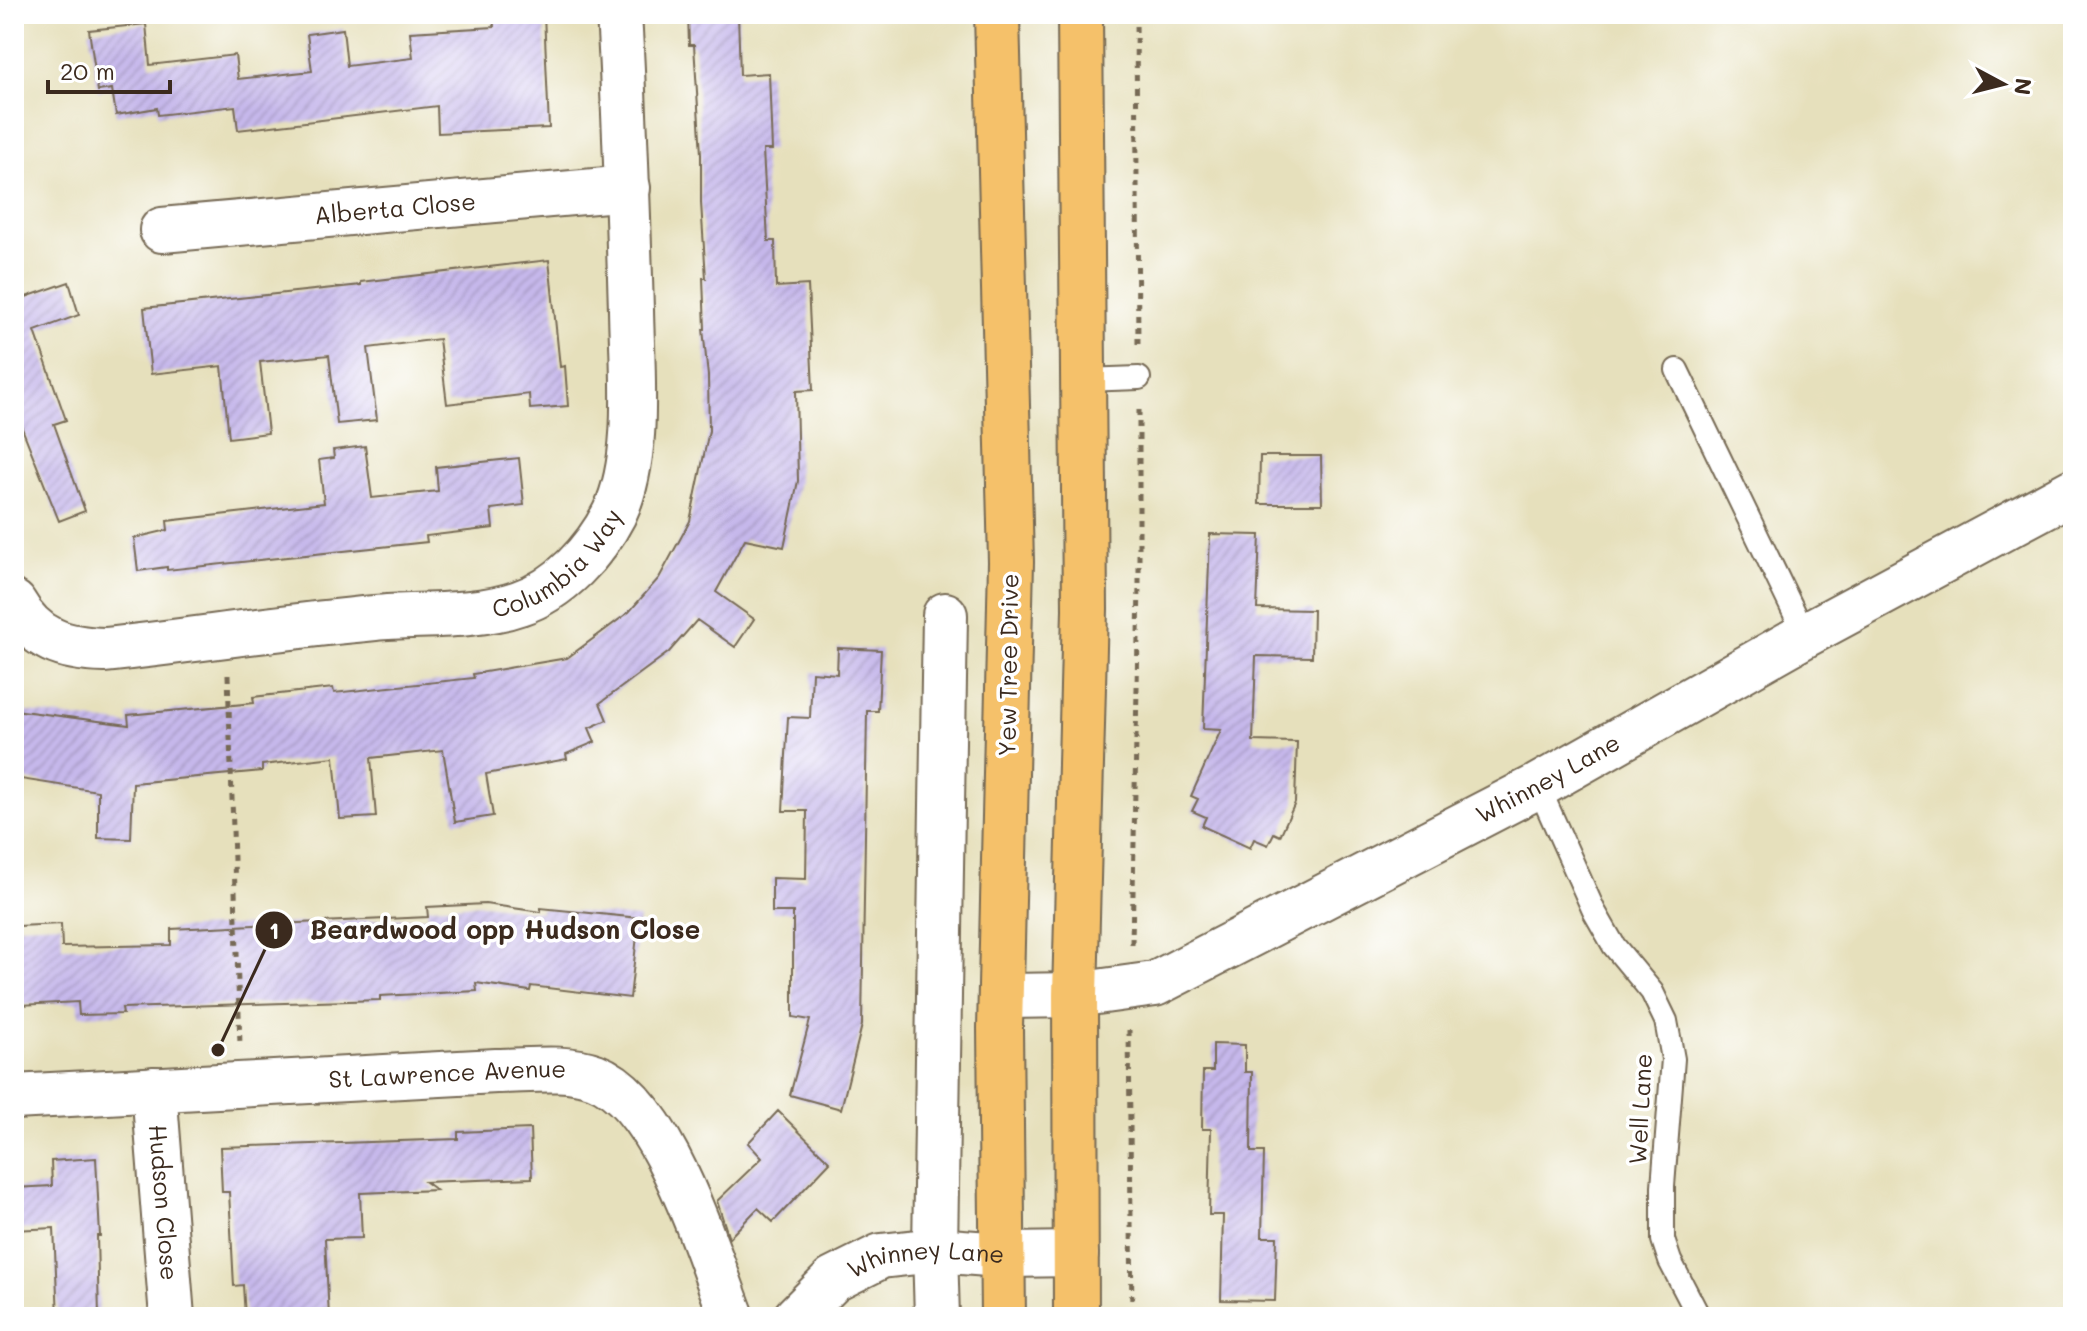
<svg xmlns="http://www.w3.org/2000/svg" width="2087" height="1331" viewBox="0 0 2087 1331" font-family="Mali,sans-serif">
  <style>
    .building { fill: url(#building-hatch) }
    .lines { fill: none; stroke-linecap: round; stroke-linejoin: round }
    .lane-casing { stroke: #776a55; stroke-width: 26 }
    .street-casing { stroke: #776a55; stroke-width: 48 }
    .highway-casing { stroke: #776a55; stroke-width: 48 }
    .path { stroke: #776a55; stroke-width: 5; stroke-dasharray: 6 6; stroke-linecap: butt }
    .lane { stroke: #fff; stroke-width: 22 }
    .street { stroke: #fff; stroke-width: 44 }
    .highway { stroke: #f5c16b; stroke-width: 44 }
    .labels { text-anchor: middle; stroke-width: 7; stroke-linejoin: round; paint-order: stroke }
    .street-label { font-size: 24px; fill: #3b2a1e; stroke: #fff }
    .leader { fill: none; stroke: #3b2a1e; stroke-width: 3 }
    .callout-dot { fill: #3b2a1e; stroke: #fff; stroke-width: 3 }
    .mark-label { font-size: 24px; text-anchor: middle; font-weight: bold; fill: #fff }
    .callout-label { font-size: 26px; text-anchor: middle; font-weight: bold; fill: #3b2a1e; stroke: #fff; stroke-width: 7; stroke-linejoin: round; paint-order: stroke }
  </style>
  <defs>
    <pattern id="building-hatch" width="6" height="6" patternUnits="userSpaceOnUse" patternTransform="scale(2)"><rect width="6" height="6" fill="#c6b8eb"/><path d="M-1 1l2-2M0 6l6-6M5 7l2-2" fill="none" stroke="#ab9ec9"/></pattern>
  </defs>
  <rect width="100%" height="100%" fill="#fff"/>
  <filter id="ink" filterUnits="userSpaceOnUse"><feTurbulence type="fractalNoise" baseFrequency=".0125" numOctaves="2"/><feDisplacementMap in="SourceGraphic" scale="16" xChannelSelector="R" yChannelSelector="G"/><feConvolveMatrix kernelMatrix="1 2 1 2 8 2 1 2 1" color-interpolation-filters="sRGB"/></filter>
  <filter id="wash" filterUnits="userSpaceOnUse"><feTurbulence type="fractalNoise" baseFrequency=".006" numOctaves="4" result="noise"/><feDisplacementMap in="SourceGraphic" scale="32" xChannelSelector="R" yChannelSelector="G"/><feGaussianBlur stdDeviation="1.8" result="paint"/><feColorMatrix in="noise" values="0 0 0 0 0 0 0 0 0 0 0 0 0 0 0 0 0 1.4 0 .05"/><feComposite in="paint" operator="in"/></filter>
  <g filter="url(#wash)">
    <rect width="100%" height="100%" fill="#e6e0bc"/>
    <g id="blocks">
      <path class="building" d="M493,14H544L549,128L438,133L437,106L238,130L235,106L158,115L157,108L116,115L112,89L98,91L89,30L146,24L150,65L235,55L238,79L312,71L307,34L343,29L347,66L413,58L410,32L494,27Z
        M688,14H738L740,75L769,73L772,150H763L768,241H775L776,287L808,285L813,390L796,391L798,481L784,547L745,539L716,592L754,619L735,647L697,620L669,652L600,703L607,720L589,728L595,742L566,754L567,759L486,774L493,816L455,822L443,750L371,758L376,817L340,819L334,757L262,765V771L133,783L131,839L98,838V791L14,778V710L129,725L128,715L254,703L253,697L333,688L334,693L474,678L473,674L567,658L629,612L659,578L690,521L709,431L708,376L703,329H705L703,278H706L701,203V154L694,45H689Z
        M549,260L560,367L565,366L568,406L530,409L529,394L447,404L439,339L368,348L377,420L337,424L329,355L260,362L268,433L229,438L222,366L151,374L144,308L361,285V282Z
        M69,282L79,315L35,331L66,420L54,424L85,511L59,521L14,408V287L19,286L23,298Z
        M365,446L372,498L438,491L436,467L519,458L524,505L491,509L493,528L426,536L427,542L167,570V567L138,571L134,538L168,530L167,521L324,503L319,460L334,458L333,450Z
        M1260,456H1321L1322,504H1259Z
        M1210,534L1260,535L1257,609L1313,610L1312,657L1256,656L1253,741L1297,742L1295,803L1280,836L1274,833L1268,845L1254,839L1250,848L1202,826L1206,817L1192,811L1198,799L1191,796L1221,730L1203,729Z
        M838,648L881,650L878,711H867L862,1025L841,1109L790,1095L810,1020L793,1017V912H772V878L806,879L807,811H783L788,717L810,718L812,672L837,674Z
        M485,904L541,912V908L639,918L630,998L531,986L530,991L476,983L477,991L380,996V1000L122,1008L123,1014L79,1015L78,1002L20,1005L18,926L61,924L62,947L171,945V929L428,917L427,907Z
        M1213,1044L1245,1045V1072H1252L1251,1152H1264L1262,1237H1277L1275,1301L1221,1300L1223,1215H1209L1211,1129H1202L1203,1071H1213Z
        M778,1111L830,1162L773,1222L758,1208L729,1238L717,1201L762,1158L748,1143Z
        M530,1129L532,1178L425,1182L436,1190L360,1193L362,1238L325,1239L329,1317H245L243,1285L234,1286L229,1192H222L220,1147L458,1139V1132Z
        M96,1158L100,1236H97L99,1317H58L54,1228L14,1230V1188L52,1186L51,1161Z"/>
    </g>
  </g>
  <g filter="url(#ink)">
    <use href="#blocks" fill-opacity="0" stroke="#776a55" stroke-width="2"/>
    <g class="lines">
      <defs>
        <path id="lane" d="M1677,370L1805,635
          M1084,380L1139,378
          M1538,786L1594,911L1614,946L1652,992L1666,1021L1673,1059L1663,1186V1240L1670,1261L1699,1317"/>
        <g id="street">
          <path id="s1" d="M162,230L628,188"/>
          <path id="s2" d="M14,603C35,640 64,649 105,650C195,640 285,626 375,618C420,614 477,618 519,603C560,590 595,551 614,514C641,459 632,370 631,310C628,211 625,113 619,14"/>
          <path id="s3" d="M1001,996L1075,995L1155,984L1538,786L1805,635L2073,491"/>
          <path id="s4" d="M154,1089L172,1317"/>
          <path id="s5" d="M14,1097L496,1071C528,1071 565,1065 595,1076C664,1102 706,1251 732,1317"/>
          <path id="s6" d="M796,1317L833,1280L881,1256L935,1250L1002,1255L1076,1254"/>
          <path d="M937,1317L935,1250L945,615"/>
        </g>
        <path id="highway" d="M997,14L1011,562L1000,1028L1003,1317
          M1076,1317L1075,995L1085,609L1080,14"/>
      </defs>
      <use href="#lane" class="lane-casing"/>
      <use href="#street" class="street-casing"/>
      <use href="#highway" class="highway-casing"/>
      <path class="path" d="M1136,14L1138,348
        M228,675L240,1045
        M1132,944L1139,585V410
        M1129,1030L1132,1317"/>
      <use href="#lane" class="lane"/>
      <use href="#street" class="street"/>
      <use href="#highway" class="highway"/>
    </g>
  </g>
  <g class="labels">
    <g class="street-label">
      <text dy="8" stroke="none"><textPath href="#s1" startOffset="234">Alberta Close</textPath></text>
      <text dy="8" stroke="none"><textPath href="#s2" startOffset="580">Columbia Way</textPath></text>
      <text transform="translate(1009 665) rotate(-89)" y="8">Yew Tree Drive</text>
      <text dy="8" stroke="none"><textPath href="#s3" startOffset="598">Whinney Lane</textPath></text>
      <text dy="8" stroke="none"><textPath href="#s5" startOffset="434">St Lawrence Avenue</textPath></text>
      <text transform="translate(1641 1109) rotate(-87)" y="8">Well Lane</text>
      <text dy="8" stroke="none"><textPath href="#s4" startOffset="114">Hudson Close</textPath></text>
      <text dy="8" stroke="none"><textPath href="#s6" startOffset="150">Whinney Lane</textPath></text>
    </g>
  </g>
  <path class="leader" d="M218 1050L274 930"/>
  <g class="callout-dot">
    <circle cx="218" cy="1050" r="8"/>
    <circle cx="274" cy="930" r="20"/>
  </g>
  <g class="mark-label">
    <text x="274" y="939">1</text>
  </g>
  <g class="callout-label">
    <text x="505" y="939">Beardwood opp Hudson Close</text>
  </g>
  <rect width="2087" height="1331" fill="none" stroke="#fff" stroke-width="48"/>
  <g transform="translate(2003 84) rotate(97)" stroke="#ffffff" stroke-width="6" paint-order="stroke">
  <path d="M0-6L14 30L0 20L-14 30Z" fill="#3b2a1e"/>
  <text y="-12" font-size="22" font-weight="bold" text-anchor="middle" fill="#3b2a1e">N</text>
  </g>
  <path d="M48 80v12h122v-12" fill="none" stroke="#3b2a1e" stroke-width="4"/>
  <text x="60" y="80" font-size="24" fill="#3b2a1e" stroke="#ffffff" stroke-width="6" paint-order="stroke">20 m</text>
</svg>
